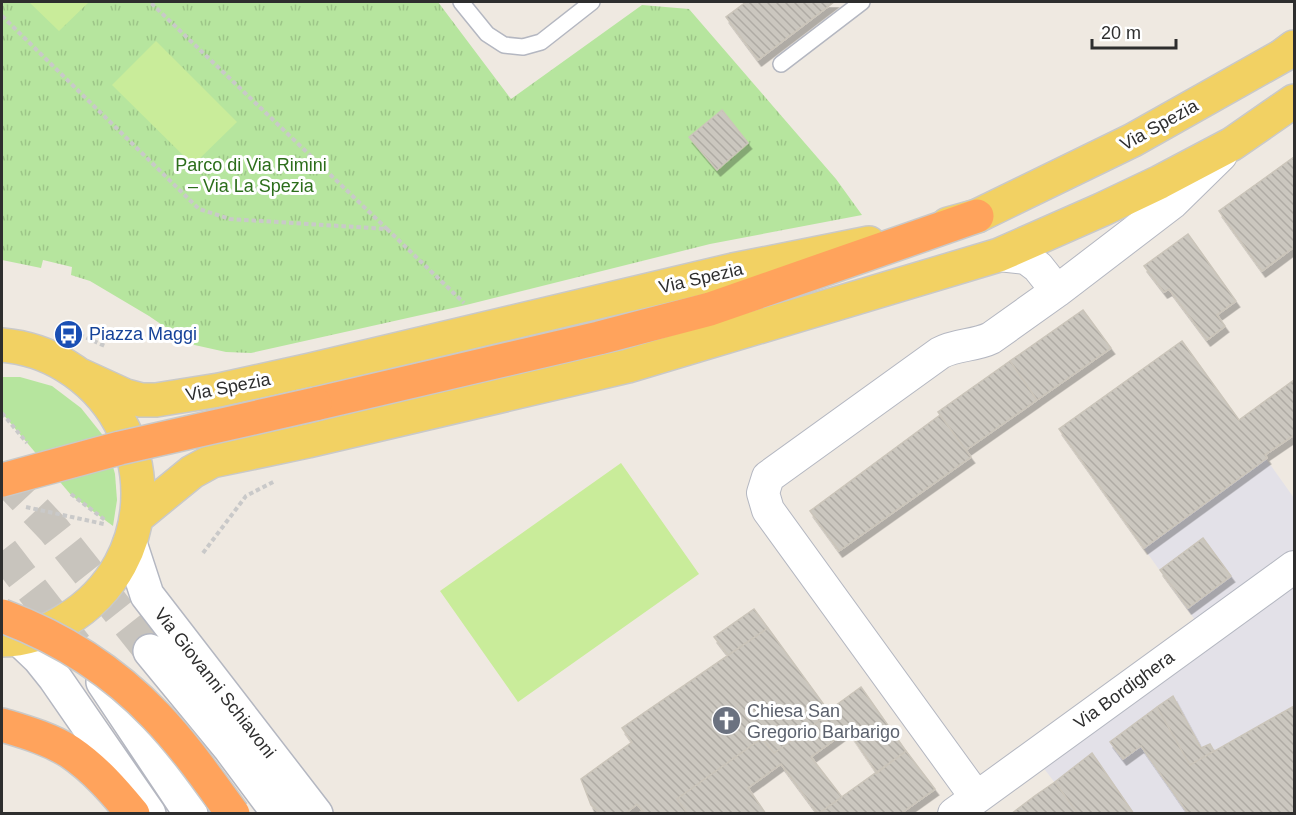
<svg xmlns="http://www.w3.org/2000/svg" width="1296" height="815" viewBox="0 0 1296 815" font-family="Helvetica,sans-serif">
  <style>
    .industrial { fill: #e3e1e8 }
    .grass { fill: #b6e59e }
    .park { fill: url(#park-tufts) }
    .pitch { fill: #c9ec9a }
    .building { fill: url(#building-back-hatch); stroke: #cbc5ba; stroke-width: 1.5; filter: url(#shadow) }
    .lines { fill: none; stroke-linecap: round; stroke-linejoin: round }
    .secondary-tunnel { stroke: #c8c4bd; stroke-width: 33; stroke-dasharray: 33 16; stroke-linecap: butt }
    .service-casing { stroke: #b4b7c1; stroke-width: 18 }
    .minor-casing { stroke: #b4b7c1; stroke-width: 34 }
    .secondary-casing { stroke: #b4b7c1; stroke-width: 36 }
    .primary-casing { stroke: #c9c9c9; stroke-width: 36 }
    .motorway-casing { stroke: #c9c9c9; stroke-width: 36 }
    .path { stroke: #c9c9c9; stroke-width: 4; stroke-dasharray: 4.5 3; stroke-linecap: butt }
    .service { stroke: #fff; stroke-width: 15 }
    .minor { stroke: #fff; stroke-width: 32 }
    .secondary { stroke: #fff; stroke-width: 33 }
    .primary { stroke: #f2d163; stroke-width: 33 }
    .motorway { stroke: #ffa35c; stroke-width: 33 }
    .motorway-bridge-casing { stroke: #c9c9c9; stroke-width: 36; stroke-linecap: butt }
    .motorway-bridge { stroke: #ffa35c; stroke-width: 33 }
    .labels { text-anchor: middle; stroke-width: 6; stroke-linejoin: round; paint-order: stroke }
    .street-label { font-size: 18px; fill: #2e2e2e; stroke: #fff }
    .park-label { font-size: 18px; fill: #2c6e1b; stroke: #fff }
    .transit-label { font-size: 18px; fill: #164399; stroke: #fff; text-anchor: start }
    .worship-label { font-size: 18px; fill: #5b616d; stroke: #fff; text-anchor: start }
  </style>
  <defs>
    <pattern id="park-tufts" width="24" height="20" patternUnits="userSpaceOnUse" patternTransform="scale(1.5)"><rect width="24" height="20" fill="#b6e59e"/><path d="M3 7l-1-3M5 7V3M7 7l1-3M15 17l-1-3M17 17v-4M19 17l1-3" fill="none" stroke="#9dc588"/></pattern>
    <pattern id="building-back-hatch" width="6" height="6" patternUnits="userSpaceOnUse" patternTransform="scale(1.5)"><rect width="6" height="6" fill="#cbc7bf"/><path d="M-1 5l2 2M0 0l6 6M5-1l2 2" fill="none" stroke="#afaba4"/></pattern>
    <filter id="shadow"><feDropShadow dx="3.5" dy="6" stdDeviation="0" flood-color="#0004"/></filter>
  </defs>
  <rect width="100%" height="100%" fill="#efe9e1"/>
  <path class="industrial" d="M1182,341L1294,498V813H1078L1039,762L1210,641L1059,429Z"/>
  <path class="grass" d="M2,377H20L52,386L81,408L105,438L115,474L117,500L113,526L71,495L2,413Z"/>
  <path class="park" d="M2,2H438L511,99L642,5L689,9L836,179L862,215L710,244L466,305L251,353L226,352L190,344L149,316L90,281L71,275L72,267L43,260L41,268L2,260Z"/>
  <path class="pitch" d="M29,2H89L59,31Z
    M156,41L237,122L193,165L112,85Z
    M621,463L699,574L518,702L440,591Z"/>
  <path class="building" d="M746,2H834L758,60L726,17Z
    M722,110L748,143L717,170L689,137Z
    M1294,157V247L1262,271L1219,211Z
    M1188,234L1236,301L1217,315L1225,326L1207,340L1169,289L1164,292L1144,266Z
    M1083,310L1111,348L1037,400L1010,361Z
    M63,322L77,328L75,334L61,328Z
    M1182,341L1239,420L1294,380V435L1265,455L1267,458L1144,548L1059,429Z
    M1010,361L1037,400L966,450L938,412Z
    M940,415L971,457L839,551L810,511Z
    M1203,538L1231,576L1188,608L1160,570Z
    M754,609L768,628L728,655L714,637Z
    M768,628L830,713L774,753L762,738L677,799L688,814H645L637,804L625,814H601L591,805L581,779L632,742L622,728Z
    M861,687L906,751L877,773L848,730L811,757L842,797L818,814L781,764L748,788L766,814H688L677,799L762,738L774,753L830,713L828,711Z
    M1173,696L1201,748L1210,744L1214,751L1190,765L1157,707Z
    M1294,706V814H1185L1187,812L1141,746L1123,759L1110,742L1157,707L1190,765Z
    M906,751L935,789L900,814H818Z
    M1092,753L1094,756L1134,814H1078L1055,782Z
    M1055,782L1078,814H1011L1036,795Z"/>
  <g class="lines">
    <path class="secondary-tunnel" d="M2,475L54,530L150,651
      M2,551L76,646"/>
    <defs>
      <path id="service" d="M461,2L487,34L504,45L523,47L541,42L592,2
        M781,64L862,2"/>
      <path id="minor" d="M999,255L1026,258L1038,267L1057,291
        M976,797L768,510L763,493L768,477L940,353C956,344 975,346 991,338L1057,291L1172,203L1221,155
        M954,814L1294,567"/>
      <path id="secondary" d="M130,543L147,595L316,814
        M18,638L39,658L55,678L149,814
        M150,651L229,747L279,814
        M103,682L191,814"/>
      <path id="primary" d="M948,224L977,216L1133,140L1282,56L1294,47
        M2,345C24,347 47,354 66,366C161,424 163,562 66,620C47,632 24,640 2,640
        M78,374L126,396L141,400H156L219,390L310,370L733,270L869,243
        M137,517L192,472L212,461L308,441L628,366L999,255L1101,210L1160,182L1232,144L1294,101"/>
      <path id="motorway" d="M315,404L599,338L710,309L977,216
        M2,725C25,732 50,739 70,752C95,769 114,791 133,814"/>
    </defs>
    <use href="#service" class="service-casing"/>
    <use href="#minor" class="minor-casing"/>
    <use href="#secondary" class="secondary-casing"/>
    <use href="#primary" class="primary-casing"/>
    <use href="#motorway" class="motorway-casing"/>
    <path class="path" d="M2,16L199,209L230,219L387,229L150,2
      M387,229L464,303
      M73,335L75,336L78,334L105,346
      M2,413L27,443
      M71,494L105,520
      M26,507L104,524
      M203,553L246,496L275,481"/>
    <use href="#service" class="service"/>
    <use href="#minor" class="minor"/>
    <use href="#secondary" class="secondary"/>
    <use href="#primary" class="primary"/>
    <use href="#motorway" class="motorway"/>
    <defs>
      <path id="motorway-bridge" d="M2,480L120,448L315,404
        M2,616C59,637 113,671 156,716C185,746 208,780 233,814"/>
    </defs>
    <use href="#motorway-bridge" class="motorway-bridge-casing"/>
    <use href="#motorway-bridge" class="motorway-bridge"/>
  </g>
  <defs>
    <symbol id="bus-disc" viewBox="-11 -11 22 22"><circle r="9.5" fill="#1a4fb4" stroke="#fff"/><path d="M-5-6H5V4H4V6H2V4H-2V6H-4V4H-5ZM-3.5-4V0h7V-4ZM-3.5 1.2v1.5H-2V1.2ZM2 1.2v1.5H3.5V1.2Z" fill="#fff"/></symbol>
    <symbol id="church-disc" viewBox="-11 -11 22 22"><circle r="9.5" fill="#6b7280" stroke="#fff"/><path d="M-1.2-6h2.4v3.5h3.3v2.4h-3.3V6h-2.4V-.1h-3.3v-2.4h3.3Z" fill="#fff"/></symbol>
  </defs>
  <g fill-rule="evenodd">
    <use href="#bus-disc" x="52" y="318" width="33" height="33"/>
    <use href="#church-disc" x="710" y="704" width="33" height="33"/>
  </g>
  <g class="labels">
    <g class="street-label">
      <text transform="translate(1159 125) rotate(-29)" y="6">Via Spezia</text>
      <text transform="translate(701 278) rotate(-13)" y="6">Via Spezia</text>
      <text transform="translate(228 387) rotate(-11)" y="6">Via Spezia</text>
      <text transform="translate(215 683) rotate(52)" y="6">Via Giovanni Schiavoni</text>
      <text transform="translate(1124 690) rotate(-36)" y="6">Via Bordighera</text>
    </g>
    <g class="park-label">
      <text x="251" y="171">Parco di Via Rimini<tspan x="251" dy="21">– Via La Spezia</tspan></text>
    </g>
    <g class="transit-label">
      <text x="89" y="340">Piazza Maggi</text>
    </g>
    <g class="worship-label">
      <text x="747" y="717">Chiesa San<tspan x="747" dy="21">Gregorio Barbarigo</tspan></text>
    </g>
  </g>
  <rect width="1296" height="815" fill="none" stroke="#2e2e2e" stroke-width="6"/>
  <path d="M1092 39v9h84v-9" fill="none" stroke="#2e2e2e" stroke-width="3"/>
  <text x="1101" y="39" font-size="18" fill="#2e2e2e" stroke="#ffffff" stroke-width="4.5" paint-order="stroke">20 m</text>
</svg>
